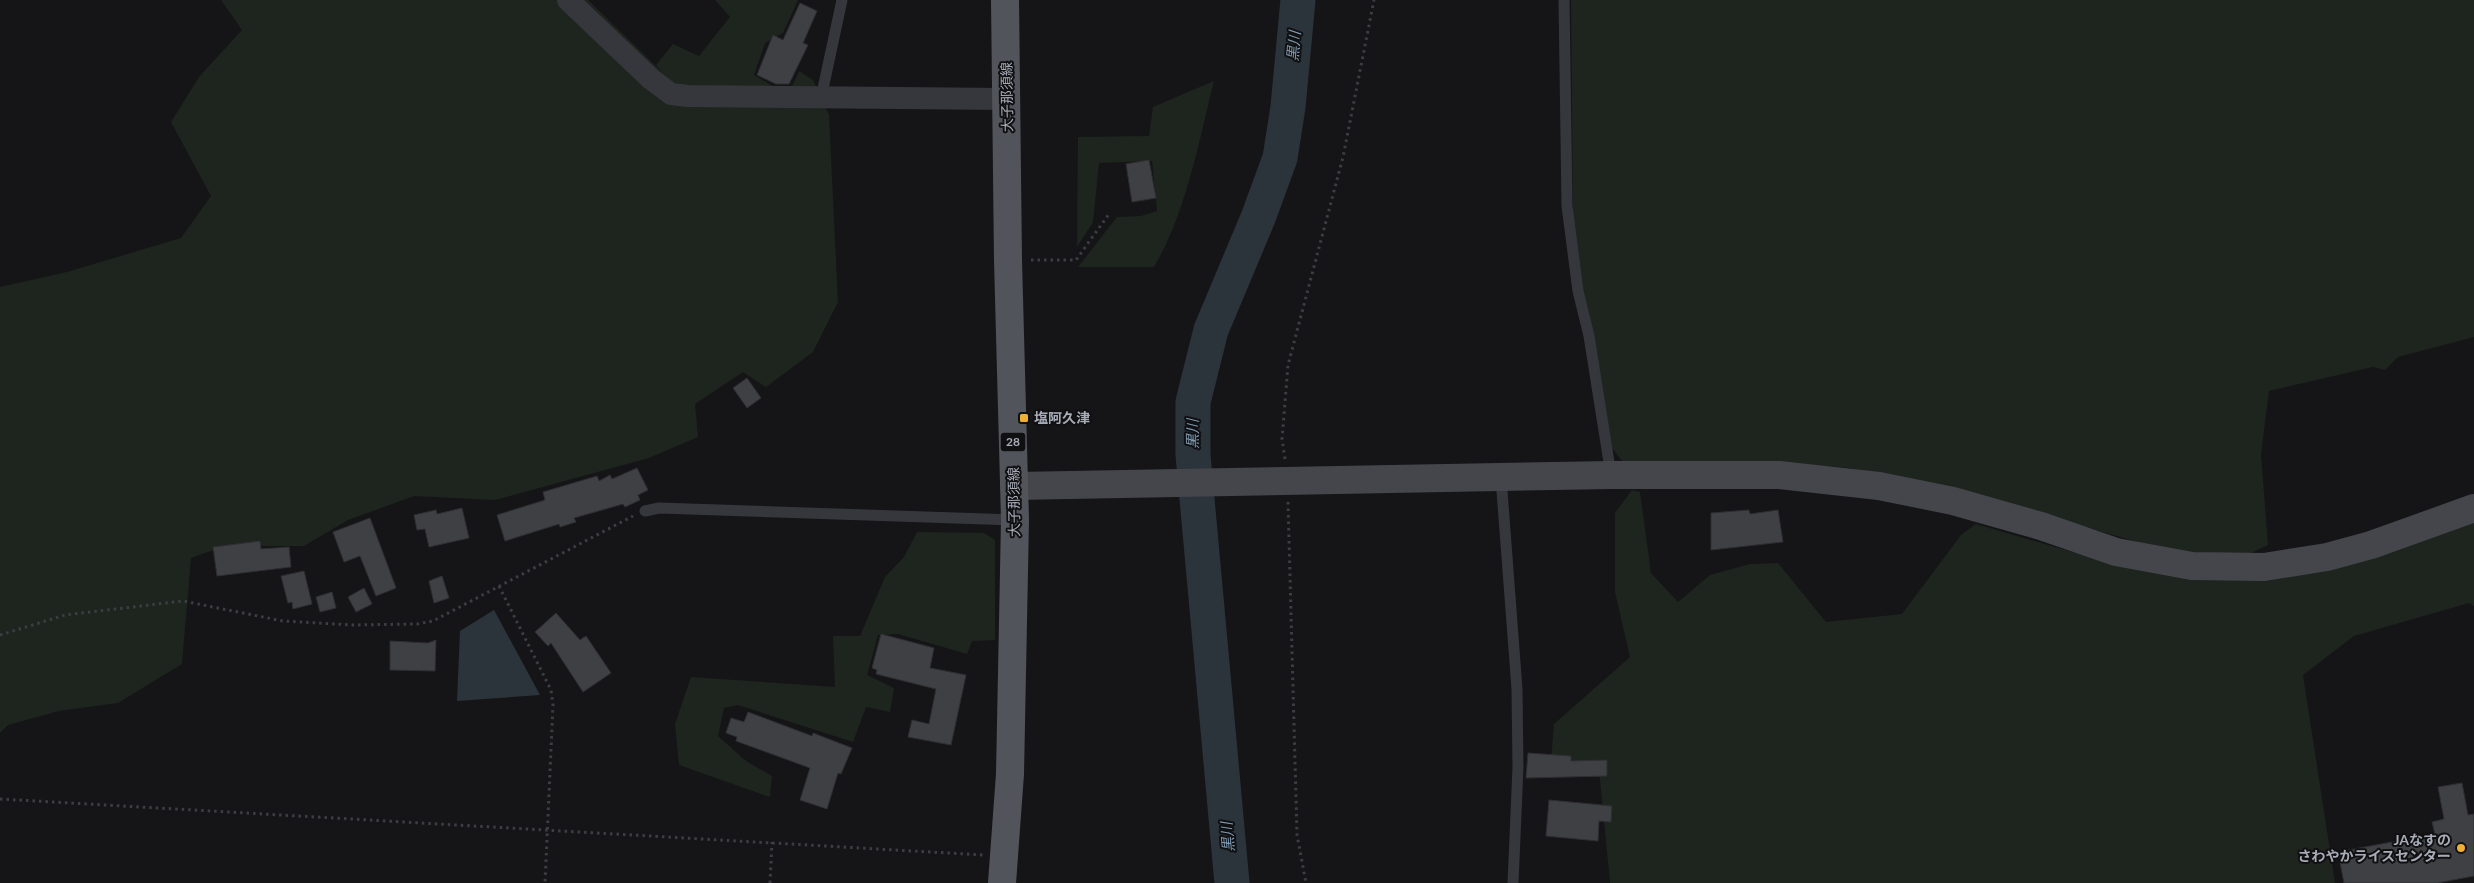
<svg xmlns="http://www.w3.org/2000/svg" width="2474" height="883" viewBox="0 0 2474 883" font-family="Lato,'Noto Sans JP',sans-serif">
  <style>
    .green { fill: #1d251e }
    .water { fill: #2b343b }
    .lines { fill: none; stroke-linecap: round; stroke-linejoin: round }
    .river { stroke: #2b343b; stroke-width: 35 }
    .building { fill: #3f4044; stroke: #2f2f33 }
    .path { stroke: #3c3e43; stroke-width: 3; stroke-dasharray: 2.5 4; stroke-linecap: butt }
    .lane { stroke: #36373c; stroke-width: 11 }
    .street { stroke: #36373c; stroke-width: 22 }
    .secondary { stroke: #44464c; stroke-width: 28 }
    .primary { stroke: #52545b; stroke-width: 28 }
    .poi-dot { fill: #efaf35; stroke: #101012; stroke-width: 2 }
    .labels { text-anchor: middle; stroke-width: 4; stroke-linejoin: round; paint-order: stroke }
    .shield { fill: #101012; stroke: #7a7d86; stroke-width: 1 }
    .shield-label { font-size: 12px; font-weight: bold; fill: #a7acb7 }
    .street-label { font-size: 14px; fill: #a7acb7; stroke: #101012 }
    .poi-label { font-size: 14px; font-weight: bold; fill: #a7acb7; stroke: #101012; text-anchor: start }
    .water-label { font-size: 15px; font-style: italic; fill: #7f9ab2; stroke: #101012 }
  </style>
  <rect width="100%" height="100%" fill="#151517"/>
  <path class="green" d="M221,0H588L662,72L656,65L673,44L699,56L730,17L715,0H798L783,33L765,43L754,75L779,90L790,91L799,71L813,80L829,115L838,302L813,352L766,387L743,372L695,404L698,437L649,458L495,500L414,496L348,520L304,546H225L191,558L182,664L118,703L59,711L8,725L0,733V287L67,272L181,238L211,196L171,122L199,77L242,30Z
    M1571,0H2474V337L2398,357L2385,370L2373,367L2269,391L2261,454L2268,545L2247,555L2175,553L1953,488L1849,468L1776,462L1626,466L1612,448L1582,288L1573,216Z
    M1214,81C1199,141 1186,213 1154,267H1078L1117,217L1141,216L1157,211L1152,161L1099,163L1093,222L1077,247L1078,137L1149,136L1153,107Z
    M1632,490L1640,492L1651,573L1678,602L1710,575L1750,564L1778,563L1826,622L1902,614L1961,535L1976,524L2110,563L2184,577L2474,518V606L2469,603L2354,636L2303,675L2335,883H1610L1599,769L1551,760L1554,724L1630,657L1615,592V513Z
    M917,532L984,533L995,540V640L972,641L967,654L898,634L878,635L867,675L894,688L890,712L866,707L853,742L738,705L724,708L718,736L746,761L772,776L770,797L679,765L675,724L691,677L835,687L833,636H860L885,577L904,557Z"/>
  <path class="water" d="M494,610L540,695L457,701L460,631Z"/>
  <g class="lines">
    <path class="river" d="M1232,883L1193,455V402L1211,330L1258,218L1280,158L1288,107L1298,0"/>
  </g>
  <path class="building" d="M800,3L817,11L803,43L808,45L789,84H776L757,75L773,35L783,40Z
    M1149,160L1156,198L1132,202L1126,164Z
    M747,378L761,398L747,408L733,388Z
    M637,468L648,490L638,495L640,500L625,507L623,504L574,518L576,522L560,527L559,524L505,541L497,515L545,500L543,492L597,476L599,481L610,475L612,479Z
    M462,508L469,538L429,547L425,529L417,530L414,515L436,510L437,514Z
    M1749,510L1750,514L1778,510L1783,542L1711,550V513Z
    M370,518L396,588L376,596L360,556L344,562L333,532Z
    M260,541L261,549L289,547L291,567L217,576L213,547Z
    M304,571L312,604L293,609L292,602L288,603L281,576Z
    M442,576L449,598L434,603L429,581Z
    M364,588L372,604L356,612L348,597Z
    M332,592L336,608L320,612L316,597Z
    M556,613L580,640L586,636L611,673L583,692L551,643L548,646L535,632Z
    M881,634L934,648L930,668L966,675L951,745L908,737L912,720L929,724L936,689L876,674L877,670L872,668Z
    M436,640L435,671L390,670V641L428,643Z
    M748,712L812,736L813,733L852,748L841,774L838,773L827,809L800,800L810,768L736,741L737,737L726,733L731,718L744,722Z
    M1528,753L1571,756V761L1607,760V776L1526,778Z
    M2462,783L2468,815L2474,814V876L2437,883H2344L2338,852L2435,834L2432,822L2444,819L2438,787Z
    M1549,800L1612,806L1611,822L1599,821L1598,841L1546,836Z"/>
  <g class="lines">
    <path class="path" d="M1031,260H1076L1109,214
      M1285,459L1282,439L1288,365L1343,157L1374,0
      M1288,502L1297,835L1306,883
      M499,586L551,690L553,705L545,883
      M0,635L65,615L183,601L283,621L352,625L417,624L433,621L633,516
      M0,799L983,855
      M770,883L772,842"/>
    <path class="lane" d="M1564,0L1567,206L1578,291L1589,336L1611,475
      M821,98L842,0
      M1501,478L1517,689L1518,767L1513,883
      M645,511L659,508L1015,520"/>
    <path class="street" d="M568,0L651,79L671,94L688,96L1007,99"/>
    <path class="secondary" d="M1014,486L1611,475H1779L1879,486L1953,501L2041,526L2116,552L2192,566L2264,567L2327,557L2371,545L2474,508"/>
    <path class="primary" d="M1002,883L1010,774L1015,520L1008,260L1005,0"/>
  </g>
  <g class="poi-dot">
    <rect x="1019" y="413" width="10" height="10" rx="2.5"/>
    <circle cx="2461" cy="848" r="5"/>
  </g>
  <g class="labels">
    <rect class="shield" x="1000.5" y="432.5" width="25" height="19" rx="4"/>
    <g class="shield-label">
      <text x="1013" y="446">28</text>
    </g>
    <g class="street-label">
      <text transform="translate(1007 97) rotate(-91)" y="5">大子那須線</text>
      <text transform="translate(1014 502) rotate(-91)" y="5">大子那須線</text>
    </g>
    <g class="poi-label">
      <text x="1034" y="423">塩阿久津</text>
      <text x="2451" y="845" text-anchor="end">JAなすの<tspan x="2451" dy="16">さわやかライスセンター</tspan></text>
    </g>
    <g class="water-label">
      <text transform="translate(1294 46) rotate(-85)" y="5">黒川</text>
      <text transform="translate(1193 434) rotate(-90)" y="5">黒川</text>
      <text transform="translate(1228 837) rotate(-95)" y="5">黒川</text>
    </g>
  </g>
</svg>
